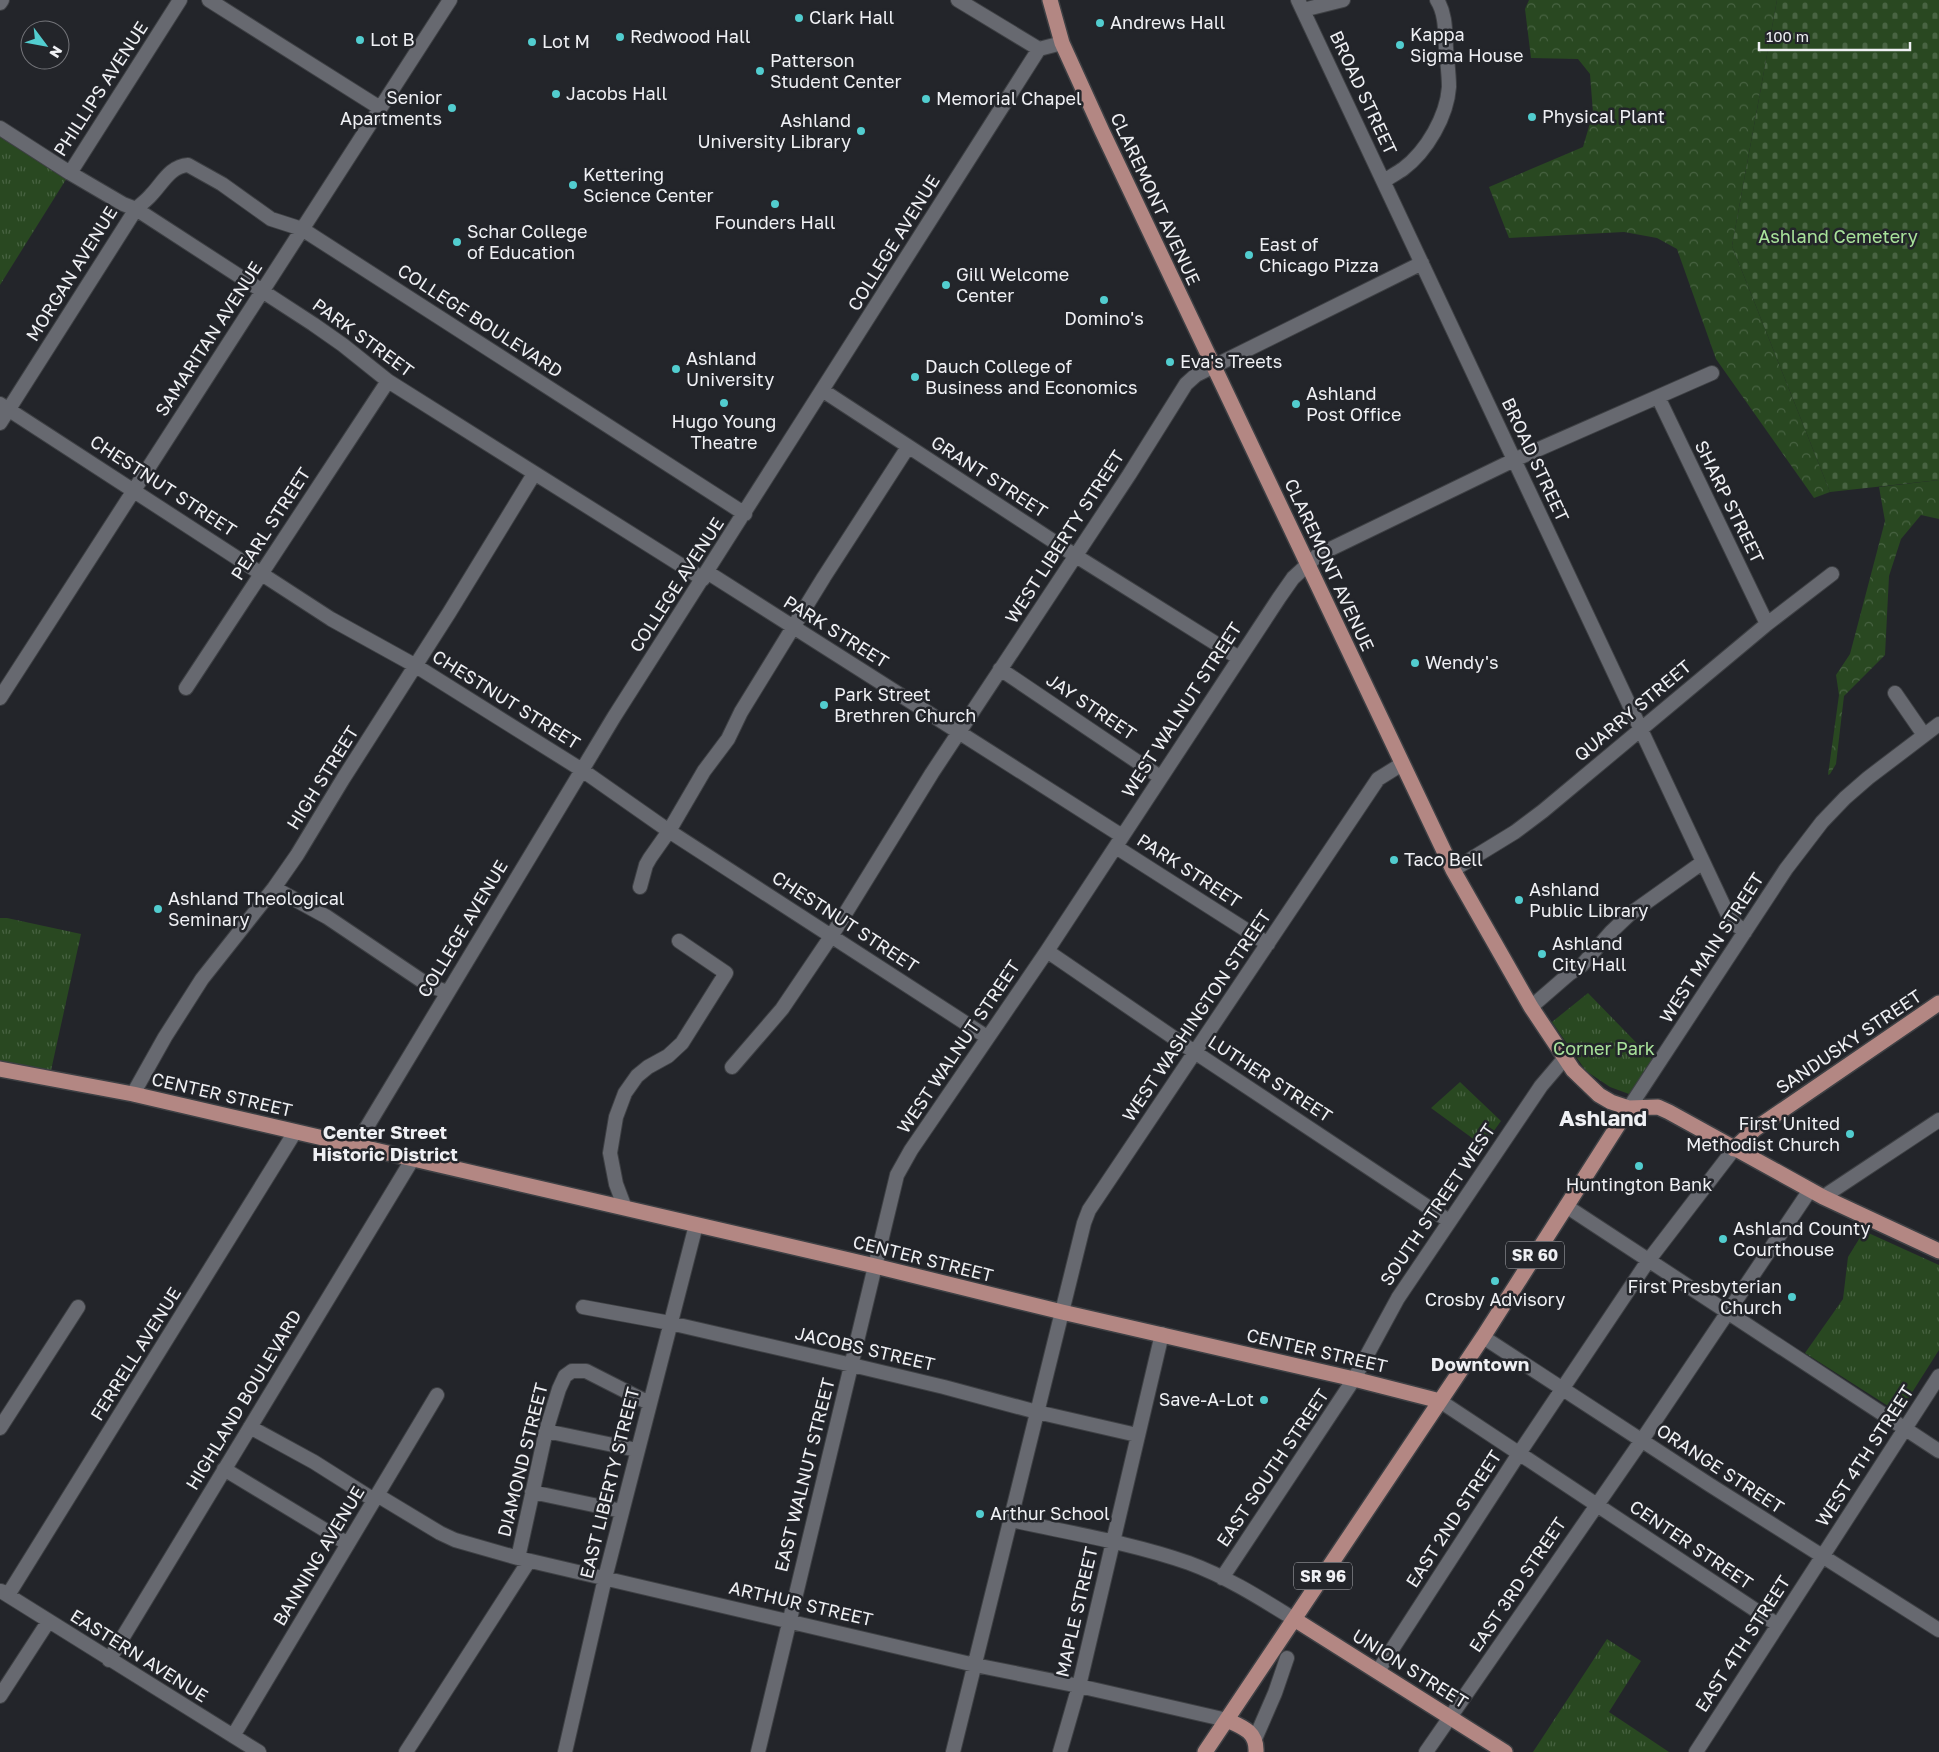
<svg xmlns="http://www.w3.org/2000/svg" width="1939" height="1752" viewBox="0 0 1939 1752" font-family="'Golos Text',sans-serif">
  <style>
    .grass { fill: url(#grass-tufts) }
    .forest { fill: url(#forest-crowns) }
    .cemetery { fill: url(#cemetery-stones) }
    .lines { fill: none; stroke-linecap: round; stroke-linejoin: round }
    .minor-casing { stroke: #3e4044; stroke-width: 16 }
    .major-casing { stroke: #3e4044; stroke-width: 18 }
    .minor { stroke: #676970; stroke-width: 14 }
    .major { stroke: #b38783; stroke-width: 15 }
    .poi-dot { fill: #52cdcf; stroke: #23252a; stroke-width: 2 }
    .labels { text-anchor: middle; stroke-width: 5; stroke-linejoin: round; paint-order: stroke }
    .shield { fill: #23252a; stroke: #b2b3b7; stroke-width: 1 }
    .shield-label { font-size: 16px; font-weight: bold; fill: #eff0f4 }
    .poi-label { font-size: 18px; fill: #eff0f4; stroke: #23252a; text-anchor: start }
    .street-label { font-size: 18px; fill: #eff0f4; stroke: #23252a }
    .park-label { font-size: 18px; fill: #a9e39b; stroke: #23252a }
    .neighbourhood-label { font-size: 19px; font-weight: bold; fill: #eff0f4; stroke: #23252a }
    .district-label { font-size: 22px; font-weight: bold; fill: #eff0f4; stroke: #23252a }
  </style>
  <defs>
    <pattern id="grass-tufts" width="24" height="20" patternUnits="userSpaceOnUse" patternTransform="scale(1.25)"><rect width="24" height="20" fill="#294821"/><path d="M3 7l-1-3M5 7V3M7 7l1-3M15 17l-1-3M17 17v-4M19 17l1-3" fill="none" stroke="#486342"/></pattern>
    <pattern id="forest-crowns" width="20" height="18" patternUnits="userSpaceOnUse" patternTransform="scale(1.25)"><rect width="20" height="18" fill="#294821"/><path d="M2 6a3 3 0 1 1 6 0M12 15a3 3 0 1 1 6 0" fill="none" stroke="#486342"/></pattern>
    <pattern id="cemetery-stones" width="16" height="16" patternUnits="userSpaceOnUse" patternTransform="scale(1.25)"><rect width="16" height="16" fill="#294821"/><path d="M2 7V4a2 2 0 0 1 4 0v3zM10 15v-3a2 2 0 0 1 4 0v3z" fill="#486342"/></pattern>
  </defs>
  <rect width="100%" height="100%" fill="#23252a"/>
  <path class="grass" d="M0,128L70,173L0,285Z
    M0,918H7L81,934L50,1075L0,1065Z
    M1588,993L1658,1065L1637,1097L1610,1087L1586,1071L1552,1022Z
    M1460,1082L1501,1121L1483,1146L1431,1108Z
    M1864,1231L1939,1265V1350L1899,1413L1805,1353L1843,1299L1848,1257Z
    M1607,1639L1641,1661L1609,1712L1669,1752H1533Z"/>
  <path class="forest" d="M1529,0H1777L1732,246L1830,492L1814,498L1716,359L1677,249L1657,238L1624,232L1509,238L1489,187L1583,147L1593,113L1590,74L1578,59L1531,58L1525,9Z
    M1939,480V519L1921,515L1901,539L1889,576L1885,655L1844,696L1836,764L1830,774L1828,775L1839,695L1836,675L1850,654L1885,521L1879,487Z"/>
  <path class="cemetery" d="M1777,0H1939V480L1830,492L1732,246Z"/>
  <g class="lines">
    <defs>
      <path id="minor" d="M209,0L380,108
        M958,0L1039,49L1062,43
        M1298,0L1729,917L1734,923L1745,932
        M0,3L2,0
        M1303,10L1343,0
        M0,128L70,173L123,204L136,209L313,324L343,345L388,381L703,579
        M70,173L180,0
        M1384,181C1390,177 1397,173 1403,169C1427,151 1447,116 1449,87C1449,74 1447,61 1446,48C1445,32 1446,14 1437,0
        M822,390L1076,556L1239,658
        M1658,397L1767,624
        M0,404L331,619L416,666L582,770L669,831L987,1037
        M0,423L136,209C141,204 147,200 151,195C162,184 170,166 188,165L222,184L271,219L302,229L745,514
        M707,572L1122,836
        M1000,669L1160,777
        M186,688L388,381
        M1895,693L1924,735
        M0,698L450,0
        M1116,847L1268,944
        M1453,870L1515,832L1543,811L1767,624L1832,574
        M640,887L646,865L650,858L669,831L704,771L728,739L741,712L824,577L908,447
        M274,888L327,917L428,985L447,992
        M1047,951L1196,1053L1449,1221
        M1531,1007L1569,974L1582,965L1611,932L1630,914L1703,862
        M732,1067L782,1009L832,935L932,773L1129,475L1186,384L1196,375L1422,263
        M133,1094L165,1037L202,979L274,888L297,855L343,779L449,613L534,474
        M1629,1108L1786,869L1822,822L1845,798L1868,778L1939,724
        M356,1145L614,717L1039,49
        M1823,1197L1939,1120
        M1566,1206L1939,1451
        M625,1208L616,1184L610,1153L616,1117L625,1093L637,1076L648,1067L668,1056L682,1043L726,973L679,941
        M583,1307L670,1323L852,1365L944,1387L1037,1412L1137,1435
        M1483,1337L1710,1485L1939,1630
        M1440,1401L1778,1625
        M250,1427L314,1462L374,1500
        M0,1428L78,1307
        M546,1431L637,1450
        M224,1469L348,1544
        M532,1492L622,1511
        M377,1495L440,1533L455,1540L518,1558L975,1665L1079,1686L1227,1720
        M1011,1520C1070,1533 1132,1543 1189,1563C1227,1577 1260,1598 1294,1619
        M518,1558L546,1431L559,1389L565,1376L572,1371H586L649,1403
        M1222,1578L1354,1379L1398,1298L1541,1086L1564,1059
        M1,1591L259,1752
        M8,1595L295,1132
        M109,1660L412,1160
        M1378,1671L1520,1452L1648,1261L1734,1149
        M0,1696L48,1622
        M233,1736L437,1395
        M1255,1739L1275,1693L1287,1658
        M406,1752L529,1561
        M565,1752L605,1578L696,1225
        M758,1752L897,1175L911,1150L1047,951L1279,598L1293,578L1318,555L1514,460L1712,373
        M953,1752L1084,1223L1089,1210L1378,779L1402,764
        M1060,1752L1079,1686L1162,1334
        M1426,1752L1642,1440L1810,1190
        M1696,1752L1939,1376"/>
      <path id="major" d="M1050,0L1062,43L1102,131L1453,870L1531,1007L1573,1070L1599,1095L1611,1102L1629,1108L1658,1107L1669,1112L1823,1197L1939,1251
        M0,1069L133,1094L875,1266L1062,1312L1354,1379L1440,1401
        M1734,1149L1755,1129L1939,1003
        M1294,1619L1505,1752
        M1227,1720C1243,1727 1257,1732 1256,1752
        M1205,1752L1483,1337L1629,1108"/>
    </defs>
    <use href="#minor" class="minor-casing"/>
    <use href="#major" class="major-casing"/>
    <use href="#minor" class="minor"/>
    <use href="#major" class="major"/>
  </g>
  <g class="poi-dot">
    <circle cx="799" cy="18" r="5"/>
    <circle cx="1100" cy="23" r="5"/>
    <circle cx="620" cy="37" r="5"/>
    <circle cx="360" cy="40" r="5"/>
    <circle cx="532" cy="42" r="5"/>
    <circle cx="1400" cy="45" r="5"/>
    <circle cx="760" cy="71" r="5"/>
    <circle cx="556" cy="94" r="5"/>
    <circle cx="926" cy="99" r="5"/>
    <circle cx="452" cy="108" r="5"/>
    <circle cx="1532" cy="117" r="5"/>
    <circle cx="861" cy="131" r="5"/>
    <circle cx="573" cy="185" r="5"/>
    <circle cx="775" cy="204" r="5"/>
    <circle cx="457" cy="242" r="5"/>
    <circle cx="1249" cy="255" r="5"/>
    <circle cx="946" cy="285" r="5"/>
    <circle cx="1104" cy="300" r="5"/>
    <circle cx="1170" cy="362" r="5"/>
    <circle cx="676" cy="369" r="5"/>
    <circle cx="915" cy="377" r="5"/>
    <circle cx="724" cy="403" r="5"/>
    <circle cx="1296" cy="404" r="5"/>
    <circle cx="1415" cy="663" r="5"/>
    <circle cx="824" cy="705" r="5"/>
    <circle cx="1394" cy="860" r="5"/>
    <circle cx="1519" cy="900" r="5"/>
    <circle cx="158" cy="909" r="5"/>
    <circle cx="1542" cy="954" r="5"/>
    <circle cx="1850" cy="1134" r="5"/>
    <circle cx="1639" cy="1166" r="5"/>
    <circle cx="1723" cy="1239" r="5"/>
    <circle cx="1495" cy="1281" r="5"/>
    <circle cx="1792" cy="1297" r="5"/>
    <circle cx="1264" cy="1400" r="5"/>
    <circle cx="980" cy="1514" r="5"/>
  </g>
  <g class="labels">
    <g class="shield">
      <rect x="1506" y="1241.5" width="58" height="27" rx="4"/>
      <rect x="1294" y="1562.5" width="58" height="27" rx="4"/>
    </g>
    <g class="shield-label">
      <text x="1535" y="1261">SR 60</text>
      <text x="1323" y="1582">SR 96</text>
    </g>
    <g class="poi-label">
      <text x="809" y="24">Clark Hall</text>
      <text x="1110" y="29">Andrews Hall</text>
      <text x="1410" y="41">Kappa<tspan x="1410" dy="21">Sigma House</tspan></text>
      <text x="630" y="43">Redwood Hall</text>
      <text x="370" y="46">Lot B</text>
      <text x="542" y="48">Lot M</text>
      <text x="770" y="67">Patterson<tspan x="770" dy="21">Student Center</tspan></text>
      <text x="566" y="100">Jacobs Hall</text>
      <text x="442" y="104" text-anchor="end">Senior<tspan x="442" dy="21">Apartments</tspan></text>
      <text x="936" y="105">Memorial Chapel</text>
      <text x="1542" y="123">Physical Plant</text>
      <text x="851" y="127" text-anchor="end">Ashland<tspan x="851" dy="21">University Library</tspan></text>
      <text x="583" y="181">Kettering<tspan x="583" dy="21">Science Center</tspan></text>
      <text x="775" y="229" text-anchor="middle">Founders Hall</text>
      <text x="467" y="238">Schar College<tspan x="467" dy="21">of Education</tspan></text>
      <text x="1259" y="251">East of<tspan x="1259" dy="21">Chicago Pizza</tspan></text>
      <text x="956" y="281">Gill Welcome<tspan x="956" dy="21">Center</tspan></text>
      <text x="1104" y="325" text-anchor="middle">Domino's</text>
      <text x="686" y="365">Ashland<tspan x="686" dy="21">University</tspan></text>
      <text x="1180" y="368">Eva's Treets</text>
      <text x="925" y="373">Dauch College of<tspan x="925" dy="21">Business and Economics</tspan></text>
      <text x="1306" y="400">Ashland<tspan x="1306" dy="21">Post Office</tspan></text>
      <text x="724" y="428" text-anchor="middle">Hugo Young<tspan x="724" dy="21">Theatre</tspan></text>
      <text x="1425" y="669">Wendy's</text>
      <text x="834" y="701">Park Street<tspan x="834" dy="21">Brethren Church</tspan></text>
      <text x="1404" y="866">Taco Bell</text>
      <text x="1529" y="896">Ashland<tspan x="1529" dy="21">Public Library</tspan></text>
      <text x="168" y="905">Ashland Theological<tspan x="168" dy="21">Seminary</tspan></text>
      <text x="1552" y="950">Ashland<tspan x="1552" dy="21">City Hall</tspan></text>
      <text x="1840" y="1130" text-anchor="end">First United<tspan x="1840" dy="21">Methodist Church</tspan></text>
      <text x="1639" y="1191" text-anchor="middle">Huntington Bank</text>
      <text x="1733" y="1235">Ashland County<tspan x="1733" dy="21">Courthouse</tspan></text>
      <text x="1782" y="1293" text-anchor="end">First Presbyterian<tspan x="1782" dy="21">Church</tspan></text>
      <text x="1495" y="1306" text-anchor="middle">Crosby Advisory</text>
      <text x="1254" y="1406" text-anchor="end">Save-A-Lot</text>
      <text x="990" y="1520">Arthur School</text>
    </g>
    <g class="street-label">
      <text transform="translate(101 89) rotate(-57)" y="6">PHILLIPS AVENUE</text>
      <text transform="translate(1363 93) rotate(65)" y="6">BROAD STREET</text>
      <text transform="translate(1155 199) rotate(65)" y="6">CLAREMONT AVENUE</text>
      <text transform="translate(894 243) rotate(-58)" y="6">COLLEGE AVENUE</text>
      <text transform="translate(72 274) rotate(-58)" y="6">MORGAN AVENUE</text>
      <text transform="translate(480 321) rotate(33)" y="6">COLLEGE BOULEVARD</text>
      <text transform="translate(363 338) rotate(36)" y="6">PARK STREET</text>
      <text transform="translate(209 339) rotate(-57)" y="6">SAMARITAN AVENUE</text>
      <text transform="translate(1535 460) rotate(65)" y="6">BROAD STREET</text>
      <text transform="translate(989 477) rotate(33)" y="6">GRANT STREET</text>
      <text transform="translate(163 486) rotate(33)" y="6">CHESTNUT STREET</text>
      <text transform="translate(1729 502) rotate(64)" y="6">SHARP STREET</text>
      <text transform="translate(271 524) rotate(-57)" y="6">PEARL STREET</text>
      <text transform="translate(1065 537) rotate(-57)" y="6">WEST LIBERTY STREET</text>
      <text transform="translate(1329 565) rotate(65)" y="6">CLAREMONT AVENUE</text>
      <text transform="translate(677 585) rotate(-57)" y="6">COLLEGE AVENUE</text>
      <text transform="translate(836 632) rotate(32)" y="6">PARK STREET</text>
      <text transform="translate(506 700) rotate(32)" y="6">CHESTNUT STREET</text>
      <text transform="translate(1091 707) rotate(34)" y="6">JAY STREET</text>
      <text transform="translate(1182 710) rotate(-57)" y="6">WEST WALNUT STREET</text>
      <text transform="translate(1633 711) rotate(-40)" y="6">QUARRY STREET</text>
      <text transform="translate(323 778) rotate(-58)" y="6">HIGH STREET</text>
      <text transform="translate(1189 871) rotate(33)" y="6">PARK STREET</text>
      <text transform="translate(845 922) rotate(33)" y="6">CHESTNUT STREET</text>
      <text transform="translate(463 929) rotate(-59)" y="6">COLLEGE AVENUE</text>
      <text transform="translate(1712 948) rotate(-57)" y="6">WEST MAIN STREET</text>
      <text transform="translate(1197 1016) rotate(-56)" y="6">WEST WASHINGTON STREET</text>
      <text transform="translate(1849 1042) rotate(-34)" y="6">SANDUSKY STREET</text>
      <text transform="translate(959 1047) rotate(-56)" y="6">WEST WALNUT STREET</text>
      <text transform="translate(1270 1079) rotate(33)" y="6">LUTHER STREET</text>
      <text transform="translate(222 1095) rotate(13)" y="6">CENTER STREET</text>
      <text transform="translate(1438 1205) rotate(-56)" y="6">SOUTH STREET WEST</text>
      <text transform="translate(923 1259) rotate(14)" y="6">CENTER STREET</text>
      <text transform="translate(865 1349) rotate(13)" y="6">JACOBS STREET</text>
      <text transform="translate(1317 1351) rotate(13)" y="6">CENTER STREET</text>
      <text transform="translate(136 1354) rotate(-58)" y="6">FERRELL AVENUE</text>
      <text transform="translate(244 1400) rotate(-59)" y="6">HIGHLAND BOULEVARD</text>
      <text transform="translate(1865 1456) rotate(-57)" y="6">WEST 4TH STREET</text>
      <text transform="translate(523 1460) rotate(-76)" y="6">DIAMOND STREET</text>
      <text transform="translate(1273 1468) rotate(-56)" y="6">EAST SOUTH STREET</text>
      <text transform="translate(1720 1469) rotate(33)" y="6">ORANGE STREET</text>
      <text transform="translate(805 1475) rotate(-76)" y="6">EAST WALNUT STREET</text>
      <text transform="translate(610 1483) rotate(-76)" y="6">EAST LIBERTY STREET</text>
      <text transform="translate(1454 1519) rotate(-57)" y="6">EAST 2ND STREET</text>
      <text transform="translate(1691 1545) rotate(34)" y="6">CENTER STREET</text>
      <text transform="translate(319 1556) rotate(-59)" y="6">BANNING AVENUE</text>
      <text transform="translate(1518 1585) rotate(-56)" y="6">EAST 3RD STREET</text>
      <text transform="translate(801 1604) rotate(13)" y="6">ARTHUR STREET</text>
      <text transform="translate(1077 1612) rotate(-77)" y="6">MAPLE STREET</text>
      <text transform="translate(1743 1644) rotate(-57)" y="6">EAST 4TH STREET</text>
      <text transform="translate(139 1656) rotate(32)" y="6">EASTERN AVENUE</text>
      <text transform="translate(1410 1669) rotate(32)" y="6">UNION STREET</text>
    </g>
    <g class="park-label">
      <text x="1838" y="243">Ashland Cemetery</text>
      <text x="1604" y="1055">Corner Park</text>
    </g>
    <g class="neighbourhood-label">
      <text x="385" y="1139">Center Street<tspan x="385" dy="22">Historic District</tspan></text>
      <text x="1480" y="1371">Downtown</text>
    </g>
    <g class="district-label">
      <text x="1603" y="1126">Ashland</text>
    </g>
  </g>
  <g transform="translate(45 45) rotate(122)"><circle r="24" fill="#23252a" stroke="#75767b"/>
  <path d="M0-4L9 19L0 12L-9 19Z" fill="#52cdcf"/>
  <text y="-8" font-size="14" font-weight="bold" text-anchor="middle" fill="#eff0f4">N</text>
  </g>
  <path d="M1759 42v8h151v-8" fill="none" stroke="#eff0f4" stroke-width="2.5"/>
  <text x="1766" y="42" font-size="15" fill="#eff0f4" stroke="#23252a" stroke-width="4" paint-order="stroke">100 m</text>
</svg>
